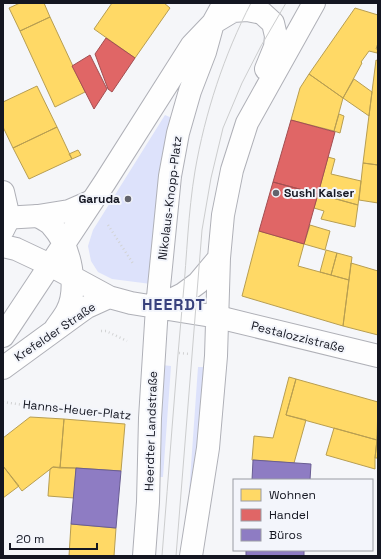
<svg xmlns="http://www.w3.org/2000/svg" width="381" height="559" viewBox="0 0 381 559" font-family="'Space Grotesk',sans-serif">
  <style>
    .green { fill: #dde2fb }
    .homes { fill: #ffd966; stroke: #b89e51 }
    .shops { fill: #e06666; stroke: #a34e51 }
    .offices { fill: #8e7cc3; stroke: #695d92 }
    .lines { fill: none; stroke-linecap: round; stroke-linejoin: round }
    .minor-casing { stroke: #afb0b7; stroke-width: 24 }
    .tertiary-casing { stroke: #afb0b7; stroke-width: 24 }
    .secondary-casing { stroke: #afb0b7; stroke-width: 24 }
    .path { stroke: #d2d3d4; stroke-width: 2.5; stroke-dasharray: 1 3; stroke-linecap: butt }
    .minor { stroke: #fefefe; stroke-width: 22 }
    .tertiary { stroke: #fefefe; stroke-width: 22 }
    .secondary { stroke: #fefefe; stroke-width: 22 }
    .tram { stroke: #cccdce; stroke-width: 1 }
    .poi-dot { fill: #63646d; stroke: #f3f5fb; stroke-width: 1.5 }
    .labels { text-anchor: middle; stroke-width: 4; stroke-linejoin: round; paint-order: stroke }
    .poi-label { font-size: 12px; font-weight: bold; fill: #141621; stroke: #f3f5fb; text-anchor: start }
    .street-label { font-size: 12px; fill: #141621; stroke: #f3f5fb }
    .district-label { font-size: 16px; font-weight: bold; letter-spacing: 1px; fill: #38417c; stroke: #f3f5fb }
  </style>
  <rect width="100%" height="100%" fill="#f5f6f9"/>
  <path class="green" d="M165,115L172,118L151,284L112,279L98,272L91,261L88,246L93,230Z
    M162,365L171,366L163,477H158Z
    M198,367H206L202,422L188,508Z"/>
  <path class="homes" d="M20,3H44L50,17L20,31L9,8Z
    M112,3H164L170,8L135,58L94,29Z
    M355,8L378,15V43L376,49H378L377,53L369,51L361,62L362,63L343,98L309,74Z
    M50,17L85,92L55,107L20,31Z
    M376,60L378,61V165L363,163Z
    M309,74L343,98L334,131L291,120L300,88Z
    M354,79L372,92L369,116L343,98Z
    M37,86L57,127L13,148L3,127V102Z
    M339,114L344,116L340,133L334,131Z
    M57,127L72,159L29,179L13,148Z
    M78,150L81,155L72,159L69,154Z
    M328,157L335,159L331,174L361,181L358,205L318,194Z
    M363,163L378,165V203L359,200Z
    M318,194L358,205L355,227L321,219L324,211L314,208Z
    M310,225L330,231L325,250L304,244Z
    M259,231L304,244L298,266L349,280L343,326L242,296Z
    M326,250L337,253L331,275L320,272Z
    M337,253L352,257L349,280L331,275Z
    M351,263L378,271V335L343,326Z
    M289,377L296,379L286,415L306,420L294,463L252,460L254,436L273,438Z
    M296,379L378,402L377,440L286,415Z
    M30,417L64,419L60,468L53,467L22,491L3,466V438Z
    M64,419L125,424L121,471L76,468H60Z
    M334,428L377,440L375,458V469L326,455Z
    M378,430V458H375Z
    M3,466L19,486L3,498Z
    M53,467L76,468L74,498L48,496L50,469Z
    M71,524L116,528L114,556H69Z"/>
  <path class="shops" d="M106,38L135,58L112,92L108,89L95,54Z
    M90,55L107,89L94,109L72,66Z
    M291,120L335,132L318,194L273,182Z
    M273,182L318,194L304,244L259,231Z"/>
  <path class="offices" d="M253,460L311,464L310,480H252Z
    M76,468L121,471L116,528L71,524Z
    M246,550H304V556H246Z"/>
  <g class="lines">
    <defs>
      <path id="minor" d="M3,192L9,218L3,230
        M218,317L378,356"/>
      <path id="tertiary" d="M3,218L38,216L69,211L92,201
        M3,246L16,249L50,265"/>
      <path id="secondary" d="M38,216C43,219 50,222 53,227C70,246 79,288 67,311C64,317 59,323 55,329
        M50,265L109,297L131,303L218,317
        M157,307L183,294L198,283L219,258
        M3,336L105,182L192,45L213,23L233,11L247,10L262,13L273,23L276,36L275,47L266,69
        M3,368L77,314L87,307L109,297
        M144,556L148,502L150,418L157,307L170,176L178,133L190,91L205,52L213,23L224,3
        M191,556L208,448L216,356L219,258L223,215L232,170L247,123L314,3"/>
    </defs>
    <use href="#minor" class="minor-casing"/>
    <use href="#tertiary" class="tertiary-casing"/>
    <use href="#secondary" class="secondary-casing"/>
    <path class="path" d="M108,225L134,265
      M101,331H106L127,341
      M179,353L190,354
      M3,402L52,409L124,416"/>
    <use href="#minor" class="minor"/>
    <use href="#tertiary" class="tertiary"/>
    <use href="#secondary" class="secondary"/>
    <path class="tram" d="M162,556C169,470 175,384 183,297C187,255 188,213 195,171C205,113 224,55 251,3
      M176,556L202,230L211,178L223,128L242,83L261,46L286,3"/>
  </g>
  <g class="poi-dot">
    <circle cx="276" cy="193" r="4"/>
    <circle cx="128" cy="199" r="4"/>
  </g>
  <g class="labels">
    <g class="poi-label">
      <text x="284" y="197">Sushi Kaiser</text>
      <text x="120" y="203" text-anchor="end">Garuda</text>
    </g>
    <g class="street-label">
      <text transform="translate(170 198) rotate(-83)" y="4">Nikolaus-Knopp-Platz</text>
      <text transform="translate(55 332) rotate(-34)" y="4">Krefelder Straße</text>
      <text transform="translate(298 337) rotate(14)" y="4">Pestalozzistraße</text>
      <text transform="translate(77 410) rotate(6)" y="4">Hanns-Heuer-Platz</text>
      <text transform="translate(151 431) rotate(-88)" y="4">Heerdter Landstraße</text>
    </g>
    <g class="district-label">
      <text x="174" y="310">HEERDT</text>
    </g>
  </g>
  <rect width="381" height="559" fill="none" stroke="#141621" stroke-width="8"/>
  <rect x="233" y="479" width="140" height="72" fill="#f3f5fb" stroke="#9a9ca4"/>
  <rect x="241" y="489" width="20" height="12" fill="#ffd966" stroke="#9a9ca4"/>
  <text x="269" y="499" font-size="12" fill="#141621">Wohnen</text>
  <rect x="241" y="509" width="20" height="12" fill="#e06666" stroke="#9a9ca4"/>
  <text x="269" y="519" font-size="12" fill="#141621">Handel</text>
  <rect x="241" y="529" width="20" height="12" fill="#8e7cc3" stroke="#9a9ca4"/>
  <text x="269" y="539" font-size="12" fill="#141621">Büros</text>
  <path d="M10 543v6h87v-6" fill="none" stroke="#141621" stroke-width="2"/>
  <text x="16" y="543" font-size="12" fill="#141621" stroke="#f3f5fb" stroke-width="3" paint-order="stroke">20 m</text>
</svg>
